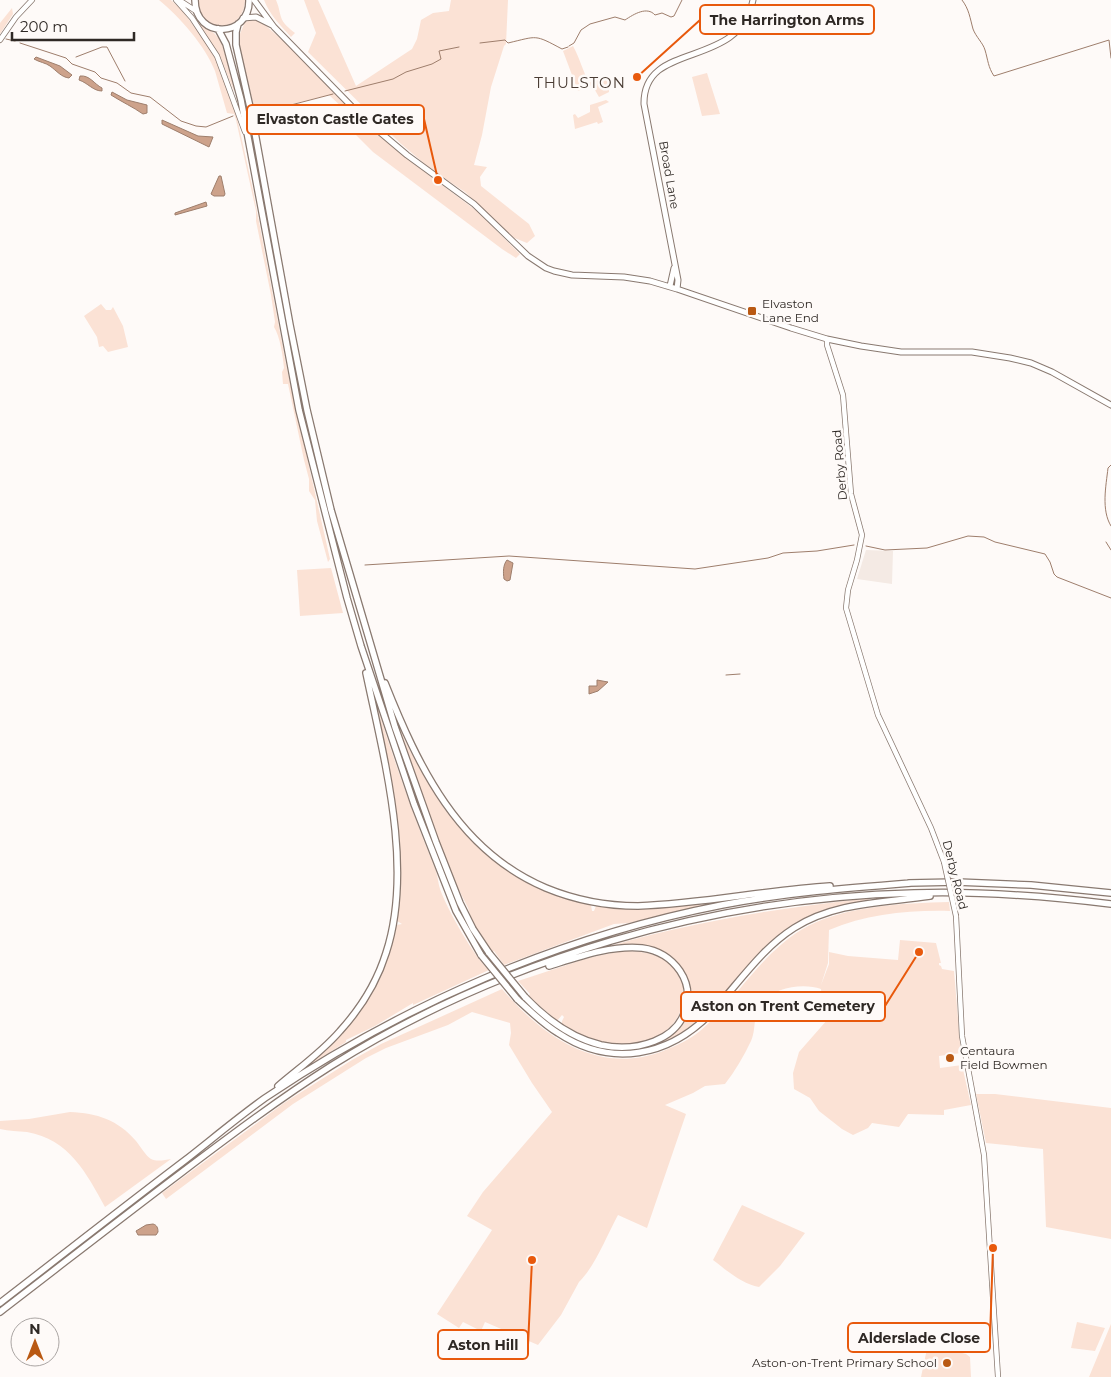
<svg xmlns="http://www.w3.org/2000/svg" width="1111" height="1377" viewBox="0 0 1111 1377" font-family="Montserrat,sans-serif">
  <style>
    .built { fill: #f4eae4 }
    .green { fill: #fbe2d5 }
    .water { fill: #cda28b; stroke: #9e7e6c }
    .lines { fill: none; stroke-linecap: round; stroke-linejoin: round }
    .stream { stroke: #9e7e6c; stroke-width: 1 }
    .tertiary-casing { stroke: #897970; stroke-width: 6 }
    .secondary-casing { stroke: #897970; stroke-width: 7 }
    .trunk-casing { stroke: #897970; stroke-width: 8 }
    .tertiary { stroke: #fff; stroke-width: 4.5 }
    .secondary { stroke: #fff; stroke-width: 5 }
    .trunk { stroke: #fff; stroke-width: 5.5 }
    .tertiary-bridge-casing { stroke: #897970; stroke-width: 6; stroke-linecap: butt }
    .trunk-bridge-casing { stroke: #897970; stroke-width: 8; stroke-linecap: butt }
    .tertiary-bridge { stroke: #fff; stroke-width: 4.5 }
    .trunk-bridge { stroke: #fff; stroke-width: 5.5 }
    .poi-dot { fill: #b95913; stroke: #fefaf8; stroke-width: 2 }
    .labels { text-anchor: middle; stroke-width: 5; stroke-linejoin: round; paint-order: stroke }
    .street-label { font-size: 12px; fill: #2f2925; stroke: #fefaf8 }
    .poi-label { font-size: 12px; fill: #2f2925; stroke: #fefaf8; text-anchor: start }
    .quarter-label { font-size: 15px; letter-spacing: 1px; fill: #4a3c34; stroke: #fefaf8 }
    .leader { fill: none; stroke: #e8590c; stroke-width: 2 }
    .callout-dot { fill: #e8590c; stroke: #fefaf8; stroke-width: 2 }
    .callout { fill: #fefaf8; stroke: #e8590c; stroke-width: 2 }
    .callout-label { font-size: 14px; text-anchor: middle; font-weight: bold; fill: #2f2925 }
  </style>
  <rect width="100%" height="100%" fill="#fefaf8"/>
  <path class="built" d="M866,550L893,551L892,584L857,579Z"/>
  <path class="green" d="M159,0H171L182,10L212,51L222,71L236,113L253,190L287,369L330,559L328,562L317,521L315,500L309,491V479L304,460L288,384H283L282,372L284,368C283,357 280,336 274,327L275,322L271,295L256,221V211L236,120L234,114L227,113C223,99 219,85 215,71C206,47 179,16 159,0Z
    M198,0H245C244,35 197,34 198,0Z
    M264,0H276C279,7 279,10 281,17C283,24 289,28 295,33L291,37C280,25 270,15 264,0Z
    M304,0H318L356,86L412,49L417,39L421,20L433,13L449,11L451,0H508L506,44L504,46L491,87L482,135L474,165L487,167L480,177L481,186L529,224L535,236L527,243L512,237L465,192L432,170L400,143L308,52L316,33Z
    M180,1L199,23L214,33L221,41L236,91H234L219,55Z
    M12,8L13,14L0,34V23Z
    M254,19L265,25L287,44L367,125L405,157L478,212L520,254L516,258L502,249L373,152L349,128L345,117L346,111L329,95L264,111L257,107L255,111L240,49L239,36L245,22Z
    M573,46C580,59 583,71 589,83L607,75L609,92L599,97L592,85L578,91L563,51Z
    M707,73L720,114L702,116L692,77Z
    M606,100L609,102L598,107L603,122L598,124L597,122L575,129L573,115L575,114L578,118L590,112V105Z
    M101,304L106,310H111L113,307L123,326L128,347L108,352L103,346L99,347L97,337L84,316Z
    M331,568L343,613L300,616L297,570Z
    M376,709H378C395,764 414,817 436,871C438,877 438,883 440,889C447,909 474,957 489,970L413,1005V1003L375,1026L346,1040V1042L300,1071C352,1029 381,991 396,925L402,924L397,921L400,885L390,774Z
    M396,723C400,728 403,736 406,743C415,760 424,777 434,793C469,851 525,890 591,905L592,911H594L596,906C633,911 668,908 705,904V905L629,923L614,924L504,965L494,951L491,953L472,922L468,908L449,870Z
    M872,898C867,902 855,902 847,904C827,908 808,915 791,926C737,962 714,1029 648,1048C663,1041 678,1033 686,1018C700,991 682,958 655,949C645,946 600,952 586,953C680,924 774,908 872,898Z
    M949,902L950,911C908,910 867,914 829,930L828,963L821,985L829,964V952L848,956L898,960L900,940L936,943L941,963H939V965L941,966L942,969L954,971L961,1053L939,1056L940,1068L962,1065L971,1105L944,1110V1115L908,1114L899,1127L872,1123L868,1128L853,1135L842,1129L819,1111L810,1098L794,1089L793,1073L799,1052L835,1011L822,1001L821,989C802,982 769,988 759,1007C753,1018 756,1030 751,1041C744,1056 735,1071 725,1084L705,1086L693,1093L665,1105L686,1114L647,1228L618,1215C606,1237 596,1265 579,1282L561,1315L538,1345L485,1322L481,1331L463,1322L459,1328L437,1314L492,1230L467,1216L483,1192L552,1112L532,1083L509,1045L511,1033L510,1023L472,1012L448,1025L386,1048L366,1058L293,1104L166,1199L162,1193L284,1103L352,1060L381,1044L502,989C543,1037 599,1076 663,1051C676,1046 689,1040 700,1031C736,1000 759,956 801,930C840,906 904,903 949,902Z
    M622,951C722,947 692,1068 598,1041C585,1038 574,1031 562,1025V1021L564,1017L562,1015L557,1021L528,996L530,994L518,981L588,958Z
    M976,1094H995L1111,1108V1239L1046,1227L1043,1149L986,1143Z
    M70,1112C97,1113 118,1120 136,1141C140,1146 146,1156 151,1159C157,1162 165,1160 171,1159L105,1207C87,1174 69,1139 27,1132C18,1131 9,1131 0,1129V1121L29,1119Z
    M742,1205L805,1233L780,1266L759,1287C742,1284 726,1270 713,1260Z
    M1077,1322L1105,1328L1095,1351L1071,1348Z
    M1111,1324V1377H1089Z
    M928,1344L966,1354L970,1357L971,1377H921Z"/>
  <path class="water" d="M36,57L60,66L72,75L69,78C61,77 57,71 50,66C46,63 39,62 34,59Z
    M80,76C90,75 94,84 102,88V91C93,91 88,83 79,80Z
    M112,92L127,100L147,105V113L143,114C133,107 122,102 111,95Z
    M162,120L198,136L213,137L209,147L162,124Z
    M219,176H221L225,194L224,196H214L211,194Z
    M206,202L207,206L175,215V213Z
    M507,560L513,563L510,580L507,581L504,579C503,572 503,565 507,560Z
    M597,680L608,682L598,691L589,694V686H597Z
    M153,1224C157,1225 158,1228 158,1232L156,1235H138L136,1231L146,1225Z"/>
  <g class="lines">
    <path class="stream" d="M962,0C969,9 970,18 973,29C976,37 983,43 985,50C988,60 988,67 994,76L1109,40L1111,58
      M6,39L15,41
      M20,43L66,58L72,64L95,72L101,78L117,83L131,93L150,97L181,121L196,126L206,127L233,116
      M480,43L505,40L508,43C538,36 534,34 562,49L568,47
      M569,46L574,43L581,30L590,24L615,17L625,20C634,14 647,6 655,15L662,13L671,17L674,16L682,0
      M76,57L102,47H107L125,81
      M345,91L393,79L406,72L432,64L441,59L439,51L459,47
      M259,111H268L333,94
      M1111,465L1108,468C1106,486 1101,510 1111,526
      M1106,542L1111,550
      M866,546L885,550L927,548L968,536L984,537L995,542L1045,554L1050,562L1054,574L1057,577L1111,598
      M365,565L509,556L695,569L768,558L783,553L817,551L854,545
      M726,675L740,674"/>
    <defs>
      <path id="tertiary" d="M176,0L192,18L217,56L245,132
        M179,0L196,11
        M0,40L16,17L32,0
        M827,339V345L843,395L851,494L862,535L857,560L848,590L846,608L878,715L931,828L944,862
        M956,916L962,1036L984,1155L998,1377"/>
      <path id="secondary" d="M254,0L274,27L362,117L407,155L474,204L528,256L546,268L554,271L572,275L624,277L650,281L677,289L791,328L827,339L861,346L901,352H972L1010,358L1031,363L1052,372L1111,405
        M243,18L256,17L272,25
        M670,286L674,268
        M677,289L678,280L644,104C643,39 739,71 753,0"/>
      <path id="trunk" d="M195,0C195,40 250,38 249,0
        M238,24L236,32V45L252,116L290,325L307,410L331,510L395,727L436,842L460,903L473,929L489,953
        M218,29L226,44L241,100L299,410L347,598L361,646L414,804L456,911L481,955
        M385,683C418,766 458,851 546,888C575,900 606,906 638,906C702,904 766,890 830,886
        M909,883L957,882L1031,885L1111,893
        M525,997C546,1019 572,1038 601,1045C634,1052 681,1042 687,1003C689,992 686,980 680,971C671,958 657,950 642,948C611,945 578,957 549,966
        M517,999C530,1011 543,1024 558,1033C611,1068 669,1057 712,1012C739,983 761,949 794,928C835,902 883,903 930,896
        M278,1086C299,1068 322,1052 340,1031C360,1009 377,982 386,953C414,868 384,759 366,673
        M0,1303C61,1256 122,1208 184,1161C211,1140 237,1118 265,1098C403,1005 558,937 722,905C785,893 848,888 911,883
        M0,1312C60,1266 120,1219 181,1173C230,1136 279,1099 331,1066C504,958 711,898 914,893C980,891 1046,896 1111,904"/>
    </defs>
    <use href="#tertiary" class="tertiary-casing"/>
    <use href="#secondary" class="secondary-casing"/>
    <use href="#trunk" class="trunk-casing"/>
    <use href="#tertiary" class="tertiary"/>
    <use href="#secondary" class="secondary"/>
    <use href="#trunk" class="trunk"/>
    <defs>
      <path id="tertiary-bridge" d="M944,862L956,916"/>
      <path id="trunk-bridge" d="M489,953L525,997
        M481,955L517,999"/>
    </defs>
    <use href="#tertiary-bridge" class="tertiary-bridge-casing"/>
    <use href="#trunk-bridge" class="trunk-bridge-casing"/>
    <use href="#tertiary-bridge" class="tertiary-bridge"/>
    <use href="#trunk-bridge" class="trunk-bridge"/>
  </g>
  <g class="poi-dot">
    <rect x="747" y="306" width="10" height="10" rx="2.5"/>
    <circle cx="950" cy="1058" r="5"/>
    <circle cx="947" cy="1363" r="5"/>
  </g>
  <g class="labels">
    <g class="street-label">
      <text transform="translate(669 175) rotate(80)" y="4">Broad Lane</text>
      <text transform="translate(840 465) rotate(-95)" y="4">Derby Road</text>
      <text transform="translate(955 875) rotate(76)" y="4">Derby Road</text>
    </g>
    <g class="poi-label">
      <text x="762" y="308">Elvaston<tspan x="762" dy="14">Lane End</tspan></text>
      <text x="960" y="1055">Centaura<tspan x="960" dy="14">Field Bowmen</tspan></text>
      <text x="937" y="1367" text-anchor="end">Aston-on-Trent Primary School</text>
    </g>
    <g class="quarter-label">
      <text x="580" y="88">THULSTON</text>
    </g>
  </g>
  <path class="leader" d="M637 77L700 20M438 180L424 119M919 952L885 1006M993 1248L990 1338M532 1260L528 1345"/>
  <g class="callout-dot">
    <circle cx="637" cy="77" r="5"/>
    <circle cx="438" cy="180" r="5"/>
    <circle cx="919" cy="952" r="5"/>
    <circle cx="993" cy="1248" r="5"/>
    <circle cx="532" cy="1260" r="5"/>
  </g>
  <g class="callout">
    <rect x="700" y="5" width="174" height="29" rx="5"/>
    <rect x="247" y="105" width="177" height="29" rx="5"/>
    <rect x="681" y="992" width="204" height="29" rx="5"/>
    <rect x="848" y="1323" width="142" height="29" rx="5"/>
    <rect x="438" y="1330" width="90" height="29" rx="5"/>
  </g>
  <g class="callout-label">
    <text x="787" y="25">The Harrington Arms</text>
    <text x="335" y="124">Elvaston Castle Gates</text>
    <text x="783" y="1011">Aston on Trent Cemetery</text>
    <text x="919" y="1343">Alderslade Close</text>
    <text x="483" y="1350">Aston Hill</text>
  </g>
  <g transform="translate(35 1342)"><circle r="24" fill="#fefaf8" stroke="#aba6a4"/>
  <path d="M0-4L9 19L0 12L-9 19Z" fill="#b95913"/>
  <text y="-8" font-size="14" font-weight="bold" text-anchor="middle" fill="#2f2925">N</text>
  </g>
  <path d="M12 32v8h122v-8" fill="none" stroke="#2f2925" stroke-width="2.5"/>
  <text x="20" y="32" font-size="15" fill="#2f2925" stroke="#fefaf8" stroke-width="4" paint-order="stroke">200 m</text>
</svg>
